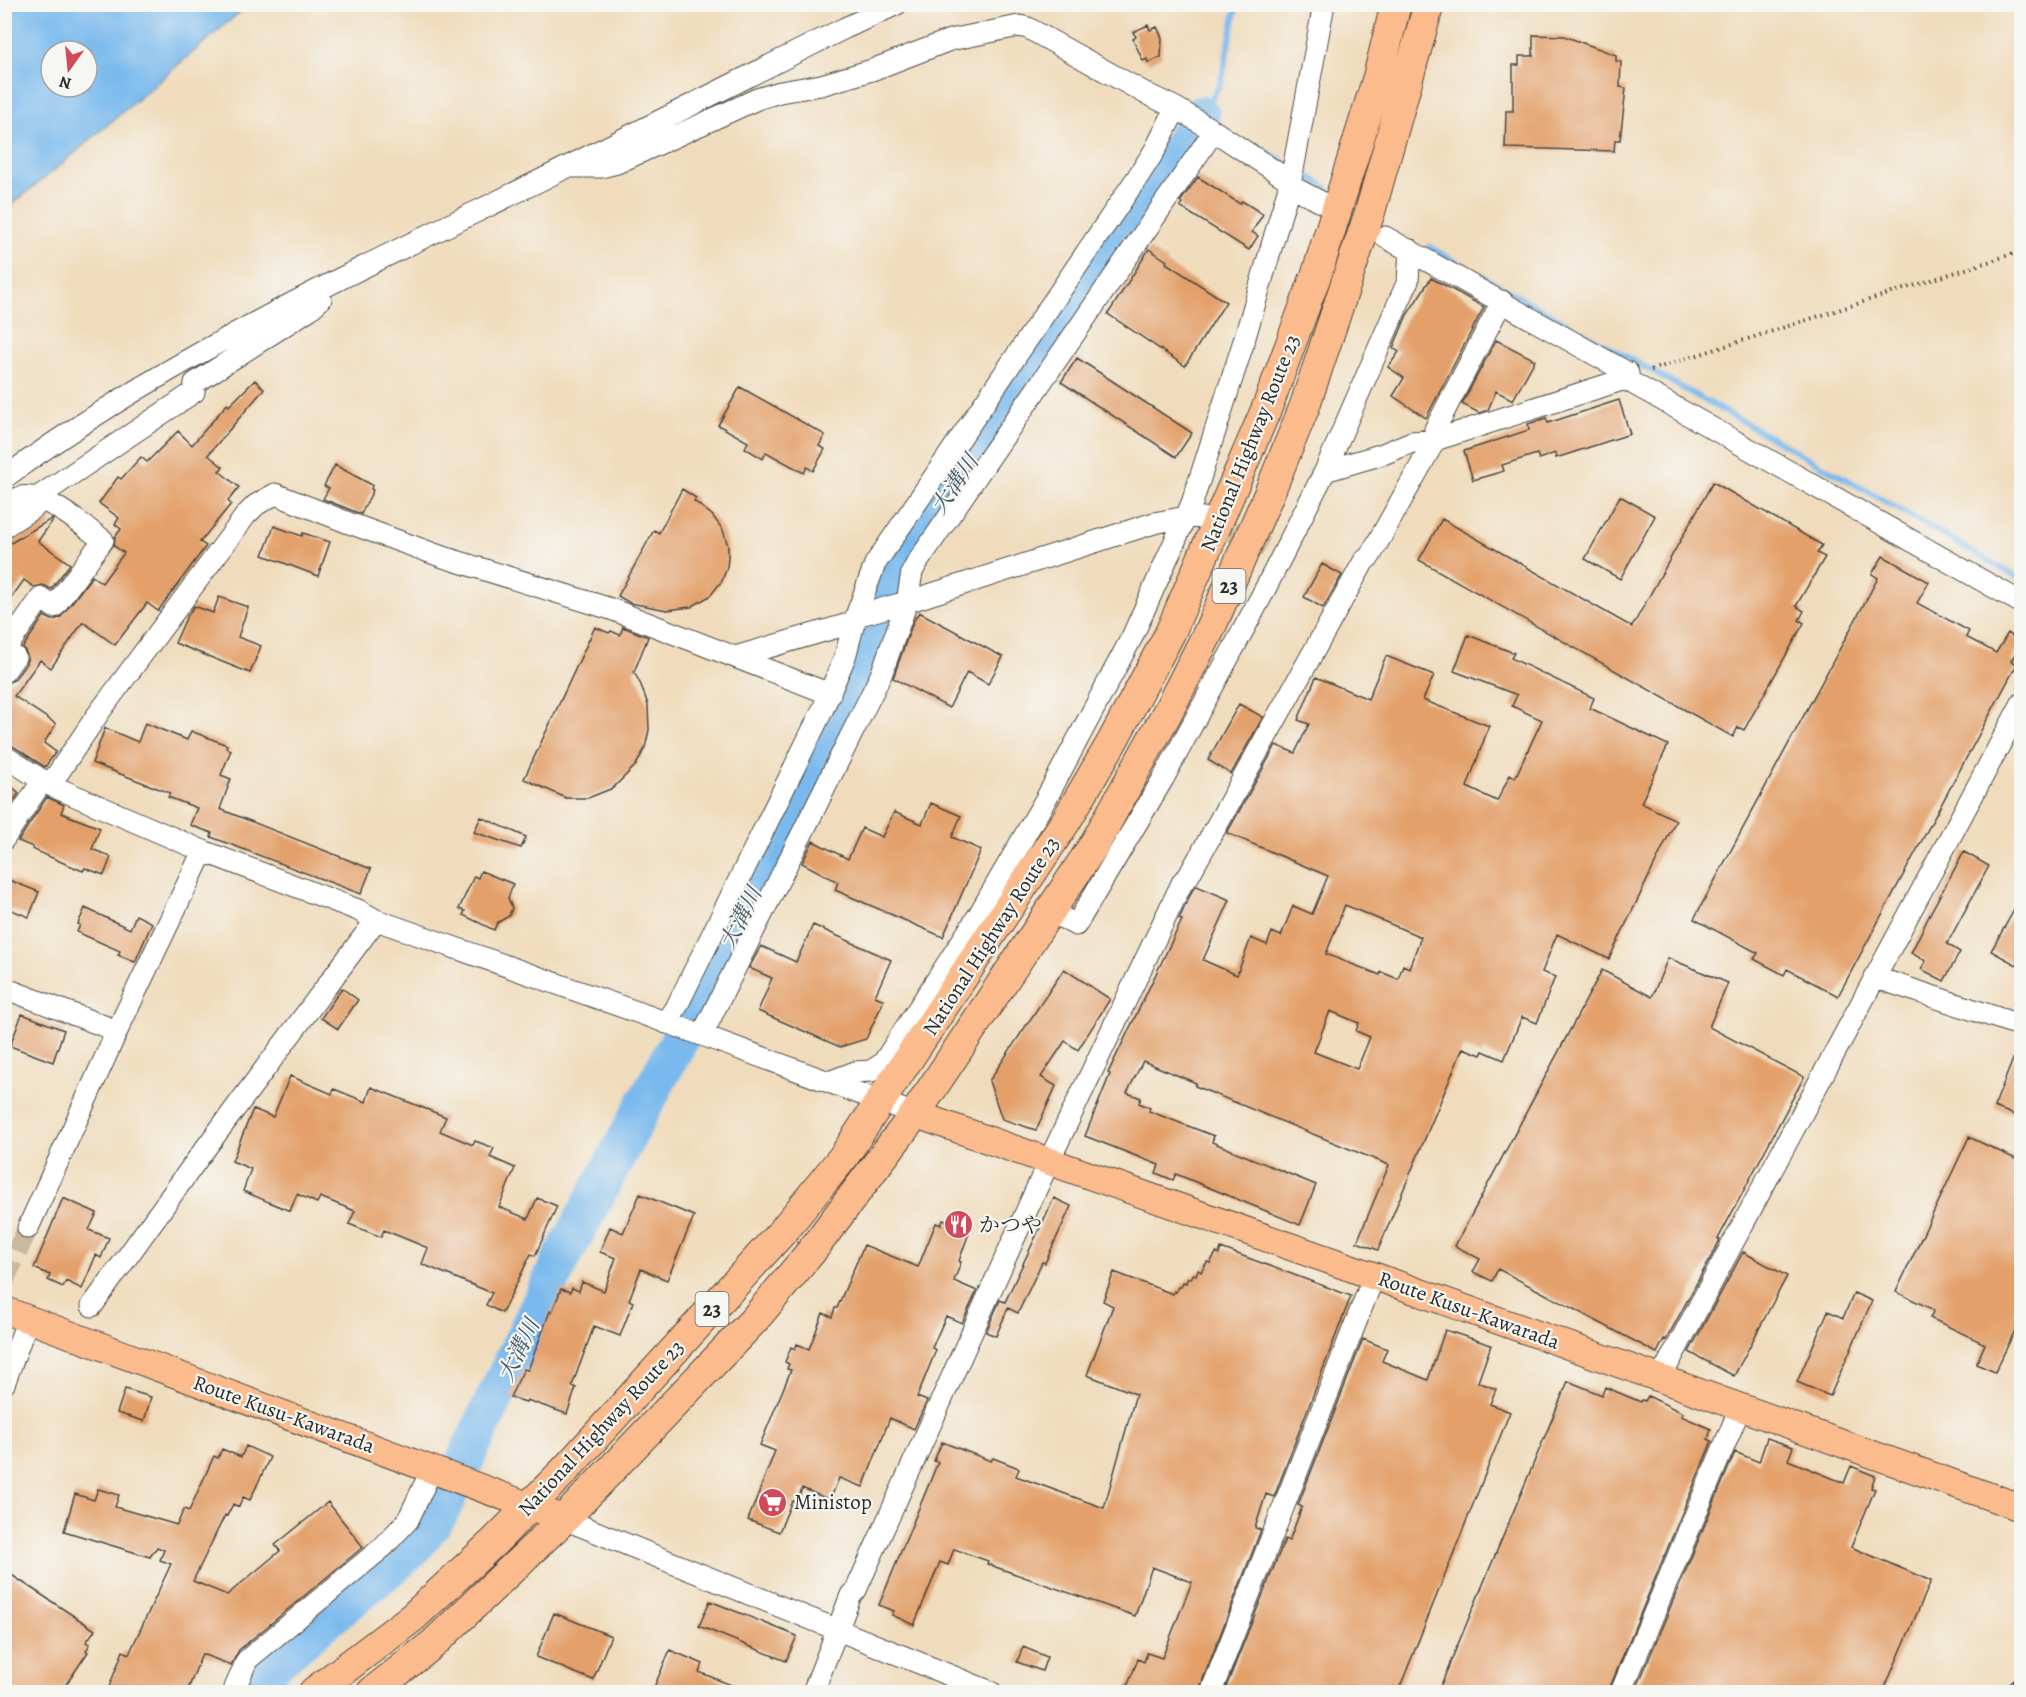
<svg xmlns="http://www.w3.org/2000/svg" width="2026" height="1697" viewBox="0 0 2026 1697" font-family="Alegreya,'Noto Serif JP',serif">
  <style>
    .water { fill: #79b9ed; stroke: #52728c; stroke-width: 1.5; fill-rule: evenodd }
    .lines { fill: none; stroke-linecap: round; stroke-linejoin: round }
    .stream { stroke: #79b9ed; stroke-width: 6 }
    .river { stroke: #79b9ed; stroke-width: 38 }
    .building { fill: #e3a06b; fill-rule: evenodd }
    .minor-tunnel { stroke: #c9b99f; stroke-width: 21; stroke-dasharray: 21 10; stroke-linecap: butt }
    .minor-casing { stroke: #494641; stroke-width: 23 }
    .major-casing { stroke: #494641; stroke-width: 29 }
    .highway-casing { stroke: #494641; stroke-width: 32 }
    .path { stroke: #494641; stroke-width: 4; stroke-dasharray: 1.5 4.5; stroke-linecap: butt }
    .minor { stroke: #fff; stroke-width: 21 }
    .major { stroke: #fbbb8c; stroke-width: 27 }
    .highway { stroke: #fbbb8c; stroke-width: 30 }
    .rail-casing { stroke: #2b2b2b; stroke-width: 7 }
    .rail { stroke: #f6f6f2; stroke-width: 4.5; stroke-dasharray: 14; stroke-linecap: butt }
    .labels { text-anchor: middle; stroke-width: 4.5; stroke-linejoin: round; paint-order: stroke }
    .shield { fill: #f6f6f2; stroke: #686867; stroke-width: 1.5 }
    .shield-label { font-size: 20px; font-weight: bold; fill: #2b2b2b }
    .street-label { font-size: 21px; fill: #2b2b2b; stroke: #f6f6f2 }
    .poi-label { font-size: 21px; fill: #2b2b2b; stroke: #f6f6f2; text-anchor: start }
    .water-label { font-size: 22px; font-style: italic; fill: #425665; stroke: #f6f6f2 }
  </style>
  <rect width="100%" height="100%" fill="#f6f6f2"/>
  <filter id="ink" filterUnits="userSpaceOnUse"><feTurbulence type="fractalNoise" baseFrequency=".0167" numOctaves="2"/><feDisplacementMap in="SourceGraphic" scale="12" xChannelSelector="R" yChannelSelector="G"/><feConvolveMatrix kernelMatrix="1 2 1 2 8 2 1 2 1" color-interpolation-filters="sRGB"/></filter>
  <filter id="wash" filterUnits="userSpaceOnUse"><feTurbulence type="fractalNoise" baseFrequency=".008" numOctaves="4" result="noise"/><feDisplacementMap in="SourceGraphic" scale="24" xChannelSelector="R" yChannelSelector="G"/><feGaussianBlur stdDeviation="1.35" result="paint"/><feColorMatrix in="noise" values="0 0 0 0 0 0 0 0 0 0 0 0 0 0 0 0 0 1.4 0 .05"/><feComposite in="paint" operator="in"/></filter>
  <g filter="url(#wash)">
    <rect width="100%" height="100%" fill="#f0dcbc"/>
    <path class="water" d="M5,4H248V5L64,162L5,210ZM51,51H87V87H51Z"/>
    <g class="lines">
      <path class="stream" d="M1203,116L1201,115L1221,83L1237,4
        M1256,146L1289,165
        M1297,170L1328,188
        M1429,247L1846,479L2022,580"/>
      <path class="river" d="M272,1692L262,1673L412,1550L439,1515L560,1262L677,1044L863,674L882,625L894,573L910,545L1056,333L1201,115"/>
    </g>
    <g id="blocks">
      <path class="building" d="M1148,25L1150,30L1157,27L1162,38L1161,57L1148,63L1147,59L1143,61L1133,39L1136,37L1133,32Z
        M1533,35L1564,36L1616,55V61L1621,62L1620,87L1626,88L1620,140H1615L1614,151L1505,148L1506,111H1513V65H1519V56H1533Z
        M1198,177L1240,204L1242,201L1263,214L1252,232L1258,236L1249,250L1180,207L1182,203L1180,202Z
        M1149,249L1167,261L1166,263L1226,302L1185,366L1108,314Z
        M1431,278L1484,307L1426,418L1393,396L1404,378L1388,367L1399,352L1393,348L1407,315Z
        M1496,340L1535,360L1513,400L1496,391L1488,410L1479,413L1462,404Z
        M1077,358L1192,433L1176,457L1061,382Z
        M255,380L264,389L208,455L223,467L219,471L239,487L228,501L231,504L200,542L206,546L158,611L147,603L115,645L83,622L51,668L40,660L14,696L56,724L44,743L56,752L45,767L11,745L4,743V684L14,680L26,664L28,657L23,647L44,616L52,620L60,618L92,576L102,583L124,553L114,546L115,537L121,529L115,524L119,518L99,503L118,477L121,479L141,457L147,462L178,431L192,445L227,404L229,406Z
        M740,387L825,435L819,446L825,449L813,471L807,467L804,473L766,452L763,459L745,448L748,442L718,425Z
        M1619,400L1630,434L1556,458L1555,453L1539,459L1537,454L1502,465L1504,471L1473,480L1464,451L1529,430L1528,424L1546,418L1548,423Z
        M335,465L372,485L371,489L373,490L361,514L323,499L329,488L324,486Z
        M1713,482L1822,545L1817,553L1825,557L1796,606L1804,611L1799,620L1804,623L1744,730L1738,727L1733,737L1419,560L1442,519L1632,627Z
        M682,489L696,498L694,501L712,515L723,530L728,546V558L727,567L722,581L710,596L691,607L667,610L630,603L618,596L654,530L659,533Z
        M1620,496L1655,516L1620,579L1585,559Z
        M51,519L53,520L38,541L70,564L51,589L43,585L34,587L24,580L4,608V547Z
        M274,526L302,536L303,533L330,542L318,576L263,555Z
        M1883,556L1929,582L1917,603L1969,631L1966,637L1996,653L2008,633L2022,642L2011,661L2017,664L1838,996L1787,969L1784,975L1754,959L1758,953L1694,919L1878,578L1872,574Z
        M1322,564L1342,575L1323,608L1304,597Z
        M219,597L248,607L238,637L261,646L250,673L175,643L186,618L194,606L213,613Z
        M919,612L1003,657L988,684L967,672L949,708L893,678L913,622Z
        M595,627L609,633L611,631L620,635L623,627L648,637L634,672L641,685L648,705L649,730L645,748L636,765L613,788L588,798H566L524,779Z
        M1468,635L1514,653L1511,658L1594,698L1590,708L1668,745L1641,803L1676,820L1609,959L1557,934L1542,972L1555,977L1537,1023L1522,1017L1504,1060L1483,1051L1481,1055L1463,1048L1378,1250L1357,1242L1389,1165L1195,1086L1196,1083L1143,1061L1127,1093L1141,1098L1139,1103L1150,1108L1149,1111L1214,1136L1212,1142L1316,1185L1300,1225L1176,1174L1173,1180L1156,1173L1159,1165L1085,1136L1110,1074L1108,1073L1182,920L1179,919L1193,889L1197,886L1230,900L1203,960L1237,975L1251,938L1267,945L1272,932L1281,936L1293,906L1312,914L1328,876L1227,833L1276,745L1295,753L1309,724L1298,720L1316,677L1368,699L1386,656L1434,675L1423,700L1489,726L1467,787L1497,801L1510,775L1515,778L1542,720L1512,706L1517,695L1454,671ZM1345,905L1421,937L1409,968L1403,965L1398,979L1381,972L1380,975L1326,954ZM1330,1011L1359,1023L1356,1031L1370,1037L1357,1069L1314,1052Z
        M1239,704L1263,717L1231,774L1208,760Z
        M145,723L187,740L191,731L227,745L226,748L231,750L221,775L231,779L220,809L371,869L361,894L211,837L212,833L190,825L197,808L168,797L170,793L92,763L105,728L138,742Z
        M11,786L19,793L4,815V795Z
        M47,797L64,805L61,813L100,828L92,849L111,857L104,875L85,868L83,871L66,864L32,849L33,847L18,841Z
        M931,803L961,816L952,837L981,850L943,937L835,890L838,882L802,863L813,841L848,859L862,828L882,837L894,812L922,824Z
        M481,817L526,837L521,848L474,832Z
        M1964,852L1989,866L1947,944L1960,952L1944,981L1921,969L1926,961L1911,953L1933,908Z
        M481,871L513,884L508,898L512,908L509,916L497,923L494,930L463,915L465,911L459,909L474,876L478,878Z
        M4,878L39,892L29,917L4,907Z
        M2022,896V968L1991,951Z
        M85,908L130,929L136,915L152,923L135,962L118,955L120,951L77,932L80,925L78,924Z
        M813,925L891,960L875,996L884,1000L866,1039L840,1047L758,1011L772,978L749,968L761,946L796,962Z
        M1668,958L1728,983L1709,1027L1804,1077L1718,1239L1720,1240L1666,1340L1664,1339L1657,1353L1498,1269L1492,1281L1473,1272L1480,1259L1455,1246L1602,970L1652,997Z
        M1064,969L1110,999L1078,1050L1065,1041L1041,1077L1056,1086L1036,1130L1002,1119L989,1081Z
        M342,988L358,1000L338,1029L321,1018Z
        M22,1014L64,1030L53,1062L10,1046Z
        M2021,1039L2022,1040V1118L1994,1107Z
        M290,1076L332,1094L334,1089L366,1102L371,1087L446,1117L440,1131L473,1145L475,1141L494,1148L490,1157L515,1168L499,1207L528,1219L537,1198L557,1206L535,1256L531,1254L502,1313L486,1305L492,1293L422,1264L428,1248L384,1230L381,1237L349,1224L355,1211L320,1197L317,1203L297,1194L290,1211L243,1191L251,1169L232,1161L253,1109L273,1117Z
        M1969,1137L2022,1162V1316L1995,1372L1976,1364L1985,1344L1930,1318L1934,1310L1896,1292Z
        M640,1194L694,1216L667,1280L641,1269L629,1300L633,1302L620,1336L594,1326L572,1386L576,1388L567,1414L527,1400L526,1402L510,1397L524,1369L528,1370L550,1311L552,1312L561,1289L570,1292L572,1288L579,1291L582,1282L604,1291L616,1258L600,1252L610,1227L623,1233Z
        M63,1198L97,1213L89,1230L109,1238L101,1258L96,1255L82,1289L66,1281L63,1287L48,1280L50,1275L34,1268Z
        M1054,1198L1071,1206L1045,1263L1042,1262L1018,1313L1008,1308L996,1336L986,1332L1000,1300L1005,1302Z
        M943,1220L970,1230L959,1261L961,1262L954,1281L977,1291L962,1323L946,1316L932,1348L936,1350L917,1397L927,1401L914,1429L890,1418L863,1487L839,1478L830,1500L802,1488L797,1503L792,1501L779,1532L748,1520L775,1451L760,1445L791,1370L787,1369L789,1364L785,1362L791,1347L795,1349L797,1344L809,1349L823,1313L832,1317L835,1308H837L864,1245L918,1267L936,1223L941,1225Z
        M1221,1248L1351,1296L1274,1497L1266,1494L1255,1528L1261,1530L1198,1692H1125L1138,1659L1144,1662L1147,1653L1162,1658L1192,1582L1152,1567L1135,1616L987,1564L988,1561L954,1549L948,1565L940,1562L914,1625L892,1615L894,1611L879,1605L938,1462L934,1461L942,1442L991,1461L993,1458L1016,1467L1019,1469L1016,1476L1104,1508L1136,1394L1087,1375L1113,1306L1103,1301L1114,1272L1173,1294L1174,1291L1176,1292L1178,1287H1181L1183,1282L1186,1283L1188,1278L1191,1279L1193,1274L1196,1275L1198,1270L1201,1272L1207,1262L1210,1263L1216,1253L1219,1254Z
        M1743,1252L1787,1276L1734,1376L1689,1352Z
        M1854,1293L1872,1301L1830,1396L1797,1382L1828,1311L1843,1318Z
        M1445,1330L1491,1345L1478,1382L1496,1389L1490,1404L1510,1412L1398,1692H1224L1285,1539L1289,1541L1302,1507L1298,1505L1363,1339L1387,1349L1382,1361L1428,1380Z
        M1568,1381L1602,1395L1605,1387L1641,1402L1642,1400L1645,1401L1648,1396L1683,1413L1681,1416L1711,1429L1708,1439L1712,1441L1608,1692H1438Z
        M125,1389L151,1397L144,1421L117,1413Z
        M1767,1438L1793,1447L1788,1460L1844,1483L1851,1466L1875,1476L1871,1488L1875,1489L1851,1547L1931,1581L1883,1692H1635L1735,1452L1759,1462Z
        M246,1446L270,1457L250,1500L243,1497L239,1507L233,1504L227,1516L225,1515L193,1581L227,1595L280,1551L275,1545L328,1502L363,1547L239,1650L231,1665L202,1654L187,1692H107L123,1651L129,1654L171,1564L160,1560L164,1550L157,1547L150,1557L64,1531L75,1494L94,1500L98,1489L119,1495L115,1507L177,1525L184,1509L189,1511L214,1456L218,1458L222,1449L241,1457Z
        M4,1570L95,1630L86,1642L90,1644L86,1651L88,1652L61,1692H4Z
        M710,1601L797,1636L786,1661L699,1626Z
        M554,1613L611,1636L593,1680L536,1657Z
        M1023,1647L1047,1657L1042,1671L1017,1662Z
        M670,1650L703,1664L699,1672L748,1692H652Z"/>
    </g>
  </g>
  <g filter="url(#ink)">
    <use href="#blocks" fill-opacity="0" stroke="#494641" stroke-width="1.5"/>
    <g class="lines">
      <path class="minor-tunnel" d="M1204,519L1266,547
        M4,1280L28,1228"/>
      <defs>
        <path id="minor" d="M572,167H601L617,163L757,99L780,92L821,85L872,70L950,40L1019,26L1028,28L1145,93L1176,108L1214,131
          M1289,185L1323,203
          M1385,237L1628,373L1625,379
          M1325,471L1383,454L1412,442L1435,440V429L1502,301
          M4,478C152,369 319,288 484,208C605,149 724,88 845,28L897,4
          M4,505C10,503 16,498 21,497C45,492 84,527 103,540L54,607L41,598L5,650
          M4,527L36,506L38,497L194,392L195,383L310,309L321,299
          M856,616L907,602L1154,523L1186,517L1204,518
          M4,650L15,657L4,672
          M735,657L855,622
          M4,756L50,785L203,851L358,910L376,920L702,1035L915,1114
          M50,785L98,714L246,515L256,505L275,494L349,523L440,556L611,609L830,694
          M4,839L43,780
          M1050,911L1076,925L1163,779L1261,597L1325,471L1408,281L1410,250
          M1874,977L2022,1026
          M4,988L117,1031
          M666,1023L676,1008L822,711L845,657L856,616L875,564L1139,175L1155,150L1176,108
          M702,1035L881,675L907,602L912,572L917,563L1214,131L1290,181
          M829,1082L855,1072L871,1071L883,1063L978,916L1047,797L1132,637L1192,503L1243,344L1291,180L1324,4
          M28,1228L117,1031L203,851
          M92,1306L199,1157L376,920
          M1660,1379L2022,703
          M4,1384L28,1319
          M564,1519L991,1692
          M236,1692L235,1688L247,1660L383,1547L408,1520L432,1469
          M813,1692L851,1595L856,1590L1049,1161L1183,881L1188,877L1364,561L1370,556L1435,440L1625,379L2022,603
          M1211,1692L1374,1276
          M1621,1692L1740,1408"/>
        <path id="major" d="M915,1114L1374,1276L2022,1508
          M4,1310L564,1519"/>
        <path id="highway" d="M314,1692L413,1617L495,1541L565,1470L783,1231L844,1156L1066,821L1112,742L1170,633L1268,405L1318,270L1378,77L1396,4
          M372,1692L433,1644L564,1519L754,1320L810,1253L915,1114L1094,845L1168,711L1209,631L1268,496L1304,408L1370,212L1429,4"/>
      </defs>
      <use href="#minor" class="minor-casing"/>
      <use href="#major" class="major-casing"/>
      <use href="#highway" class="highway-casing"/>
      <path class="path" d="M1651,370L2022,251"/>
      <use href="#minor" class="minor"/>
      <use href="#major" class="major"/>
      <use href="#highway" class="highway"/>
      <defs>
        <path id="rail" d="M2003,1692L2022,1675"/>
      </defs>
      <use href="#rail" class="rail-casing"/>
      <use href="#rail" class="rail"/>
    </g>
  </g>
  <defs>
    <symbol id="restaurant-disc" viewBox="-11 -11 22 22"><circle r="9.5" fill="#d1495b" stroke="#f6f6f2"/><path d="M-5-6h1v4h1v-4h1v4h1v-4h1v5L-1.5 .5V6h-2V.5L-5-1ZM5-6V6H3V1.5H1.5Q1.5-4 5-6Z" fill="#fff"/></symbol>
    <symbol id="supermarket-disc" viewBox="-11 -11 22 22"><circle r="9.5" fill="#d1495b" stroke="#f6f6f2"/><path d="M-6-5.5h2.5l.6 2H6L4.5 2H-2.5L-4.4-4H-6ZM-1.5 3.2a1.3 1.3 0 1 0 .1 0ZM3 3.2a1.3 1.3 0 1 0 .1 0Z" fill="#fff"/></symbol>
  </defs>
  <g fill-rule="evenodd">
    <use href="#restaurant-disc" x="942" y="1208" width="33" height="33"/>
    <use href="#supermarket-disc" x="756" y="1486" width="33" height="33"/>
  </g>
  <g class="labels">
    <g class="shield">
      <rect x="1212.5" y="569" width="33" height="34" rx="4.5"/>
      <rect x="695.5" y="1292" width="33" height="34" rx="4.5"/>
    </g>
    <g class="shield-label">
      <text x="1229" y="593">23</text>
      <text x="712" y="1316">23</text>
    </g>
    <g class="street-label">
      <text transform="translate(1250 443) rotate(-68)" y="7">National Highway Route 23</text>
      <text transform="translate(991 936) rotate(-57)" y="7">National Highway Route 23</text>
      <text transform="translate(1469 1310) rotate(20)" y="7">Route Kusu-Kawarada</text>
      <text transform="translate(284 1414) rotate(20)" y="7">Route Kusu-Kawarada</text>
      <text transform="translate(601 1428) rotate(-47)" y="7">National Highway Route 23</text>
    </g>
    <g class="poi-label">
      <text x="979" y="1232">かつや</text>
      <text x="794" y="1509">Ministop</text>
    </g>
    <g class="water-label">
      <text transform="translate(954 484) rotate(-56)" y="8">大溝川</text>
      <text transform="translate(740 918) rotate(-63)" y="8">大溝川</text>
      <text transform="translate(518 1350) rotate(-64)" y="8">大溝川</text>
    </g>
  </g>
  <rect width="2026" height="1697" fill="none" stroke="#f6f6f2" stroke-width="24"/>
  <g transform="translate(69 69) rotate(195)"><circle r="28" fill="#f6f6f2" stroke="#a5a5a2" stroke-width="1.5"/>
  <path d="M0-4.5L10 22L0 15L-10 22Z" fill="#d1495b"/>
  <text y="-9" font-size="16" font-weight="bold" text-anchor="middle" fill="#2b2b2b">N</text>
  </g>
</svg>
